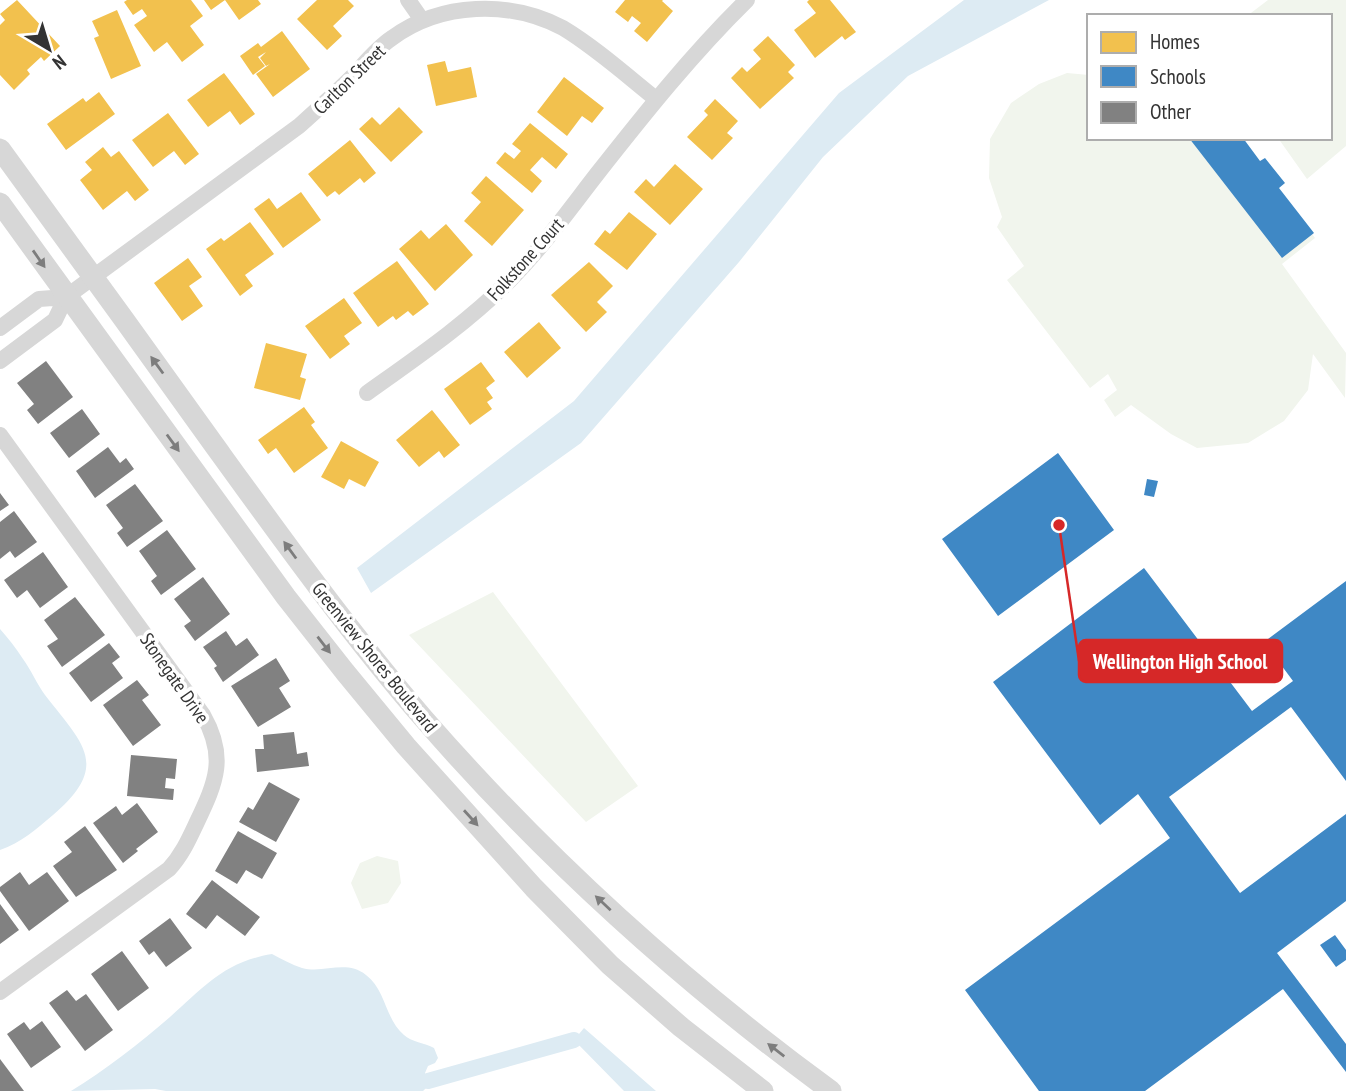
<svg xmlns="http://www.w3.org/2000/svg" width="1346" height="1091" viewBox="0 0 1346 1091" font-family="'PT Sans Narrow',sans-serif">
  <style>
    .green { fill: #f1f5ed }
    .water { fill: #ddebf3 }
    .homes { fill: #f2c14e }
    .schools { fill: #3f88c5 }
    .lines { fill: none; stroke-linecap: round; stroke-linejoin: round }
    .canal { stroke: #ddebf3; stroke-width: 16 }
    .building { fill: #818181 }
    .minor { stroke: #d7d7d7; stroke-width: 16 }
    .tertiary { stroke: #d7d7d7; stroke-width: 21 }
    .oneway { fill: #7d7d7d }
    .labels { text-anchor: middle; stroke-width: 7; stroke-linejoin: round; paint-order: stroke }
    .street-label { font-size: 19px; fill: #333; stroke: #fff }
    .leader { fill: none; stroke: #d62828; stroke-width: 2.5 }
    .callout-dot { fill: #d62828; stroke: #fff; stroke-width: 2.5 }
    .callout { fill: #d62828; stroke: #d62828; stroke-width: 2.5 }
    .callout-label { font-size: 21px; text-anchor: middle; font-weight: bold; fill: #fff }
  </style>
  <rect width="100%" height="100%" fill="#fff"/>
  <path class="green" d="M1268,0H1346V146L1307,179L1278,138H1330V16H1247Z
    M1067,73L1089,75V138H1242L1315,238L1282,264L1346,353L1345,398L1313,354L1308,390L1284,421L1248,443L1197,448L1171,434L1131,405L1115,417L1104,400L1117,390L1108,374L1090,388L1007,280L1024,266L997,227L1002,217L989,178L990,139L1011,103L1039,84Z
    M493,592L638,786L586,822L409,635Z
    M377,856L398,861L401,883L388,903L362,909L351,883L360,863Z"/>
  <path class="water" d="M964,0H1049L908,76L823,157L739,262L581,443L371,593L357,568L574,401L839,93Z
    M0,629C8,638 16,648 23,659C31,670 37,684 45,695C82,743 112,765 53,815C36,829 21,843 0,850Z
    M272,954C282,959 292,965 302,968C324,974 346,959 366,975C386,990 385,1019 404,1035C411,1042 425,1043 434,1048L438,1058L435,1063L428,1066L425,1073L430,1084L423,1091H166L155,1089L71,1091C105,1070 139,1044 170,1017C204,987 224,962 272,954Z
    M584,1028L656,1091H624L574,1040Z"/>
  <path class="homes" d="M17,0L60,46L44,61L41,57L27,70L30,74L14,90L0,75V25L5,20L0,14Z
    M127,0H191L203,16L190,26L204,45L182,62L167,42L154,52L134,25L147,16L142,9L133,15L124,2Z
    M204,0H258L261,4L239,20L225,0L211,10Z
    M317,0H348L354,6L333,26L342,36L327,50L297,19Z
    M625,0H663L662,1L673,11L647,42L634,31L641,23L632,16L628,22L615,12Z
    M809,0H830L856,32L845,40L842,36L815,58L794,30L816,13L807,2Z
    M117,10L141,66L111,79L94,38L99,36L92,21Z
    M282,31L310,69L273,97L256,74L270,64L266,66L260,58L266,52L258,57L265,66L253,75L240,56L258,43L261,47Z
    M768,36L795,65L788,72L794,78L760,109L731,78L742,67L747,72L761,59L753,50Z
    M445,61L448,72L471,67L477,97L436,106L427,65Z
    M224,73L255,114L240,125L230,111L208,127L187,100Z
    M564,77L604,108L592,123L582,116L567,136L537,112Z
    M99,92L115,114L66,150L47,124L83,98L86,102Z
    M715,99L738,121L727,133L733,138L712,160L687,137L708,115L704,111Z
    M399,107L423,132L391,162L359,129L372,117L380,125Z
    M168,113L199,154L185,165L174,151L153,167L132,140Z
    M530,123L568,154L556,169L542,157L530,170L542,181L532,193L496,163L505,152L514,159L521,151L512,144Z
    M350,140L376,173L364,183L360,178L339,195L335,191L327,197L308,174Z
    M103,147L111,157L119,151L149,190L135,201L127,191L103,210L80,180L92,170L85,162Z
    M675,164L703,189L670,225L634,192L646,179L654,187Z
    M486,176L524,210L492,246L464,221L481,202L471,193Z
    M301,192L321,220L283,248L254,209L269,198L277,209Z
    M629,212L657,234L627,270L594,244L605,230L610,234Z
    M250,222L274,254L245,275L253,286L240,296L206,249L221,238L224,241Z
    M446,224L473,255L435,291L399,249L421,230L429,239Z
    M188,258L202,277L189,286L203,306L182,321L154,283Z
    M397,261L429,304L413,316L408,311L396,320L393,316L378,327L353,293Z
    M589,262L613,286L597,302L607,312L586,332L551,295Z
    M344,298L362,323L344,336L350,344L330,359L305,326Z
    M539,322L561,348L527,378L504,352Z
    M266,343L307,354L300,377L306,379L300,400L254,388Z
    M481,362L495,381L486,388L493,398L487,402L492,409L470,425L444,389Z
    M304,407L315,422L311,425L328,448L294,473L276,448L268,454L258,440Z
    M432,410L460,445L444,458L439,451L419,467L396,440Z
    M341,441L379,462L365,487L349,479L344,489L321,477Z"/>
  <path class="schools" d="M1189,138H1243L1260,161L1265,158L1285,183L1279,188L1314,233L1282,258Z
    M1058,453L1114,530L998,616L942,539Z
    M1147,479L1158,481L1154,497L1144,495Z
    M1144,568L1252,711L1293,681L1264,642L1346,581V781L1291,707L1169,797L1240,893L1346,814V901L1277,953L1346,1044V1072L1283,989L1145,1091H1039L965,990L1170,838L1138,794L1100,825L993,682Z
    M1335,935L1346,950V960L1336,967L1320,945Z"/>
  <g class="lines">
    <path class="canal" d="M428,1081L574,1040"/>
  </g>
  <path class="building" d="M46,361L73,397L38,424L27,410L34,404L17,383Z
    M82,409L100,434L69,458L50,433Z
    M108,447L120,463L126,458L134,469L95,498L76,471Z
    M135,484L163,521L127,547L117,533L123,528L106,505Z
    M0,493L9,505L0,511Z
    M14,511L37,542L15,558L10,551L0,559V522Z
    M167,530L196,569L161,595L151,581L157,576L139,551Z
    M43,552L68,587L40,608L27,590L17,598L4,580Z
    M203,577L230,614L195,641L184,626L191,621L174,599Z
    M75,597L105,635L62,667L47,646L58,639L44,620Z
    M226,631L236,646L247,638L259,655L223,682L214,668L217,666L203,647Z
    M109,643L120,657L112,663L123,678L91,702L69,673Z
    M276,658L290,681L279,688L291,707L258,727L231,686Z
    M137,680L149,695L142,700L161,725L133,746L103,705Z
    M294,732L297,754L307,752L309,766L257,772L255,749H264L263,735Z
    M131,755L177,759L175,779L166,778L165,788L174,789L173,800L127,796Z
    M269,782L300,799L276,842L239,822L248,807L253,810Z
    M137,803L158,832L136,849L138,851L123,863L93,823L116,806L122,815Z
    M85,826L117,870L76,897L53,866L72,852L64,842Z
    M238,831L277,853L262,879L246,870L237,884L215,871Z
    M20,872L29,885L47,872L69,901L29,931L0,891V887Z
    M212,880L260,917L245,936L217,915L206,929L186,914Z
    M0,904L19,930L0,944Z
    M170,918L192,948L166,967L154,951L149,955L139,941Z
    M122,951L149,988L118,1011L91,974Z
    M67,990L76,1001L86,994L113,1030L85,1051L49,1003Z
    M42,1021L61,1047L31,1068L7,1034L24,1022L30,1030Z
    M0,1059L24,1091H0Z"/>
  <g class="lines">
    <path class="minor" d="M408,0L422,20
      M0,328L39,299L66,297
      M0,361L55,320L66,297L299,126C318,109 336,93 354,75C366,62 377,48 392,38C441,2 510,0 563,28C596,48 626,75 656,99
      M367,393C416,358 466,324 509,281C542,248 569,210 597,174C645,113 692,54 747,0
      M0,435L203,715C227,757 216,782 197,822C189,839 182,855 169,869L0,992"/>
    <path class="tertiary" d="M0,149C71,246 142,344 212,442C280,536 348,631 424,719C545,858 682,982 831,1091
      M0,203L286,597L345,672L406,746L534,888L610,965L681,1027L763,1091"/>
  </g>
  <defs><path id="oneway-solid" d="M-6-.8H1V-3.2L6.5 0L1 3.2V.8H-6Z" transform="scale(1.75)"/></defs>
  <g class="oneway">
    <use href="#oneway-solid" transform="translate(39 259) rotate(55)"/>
    <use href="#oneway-solid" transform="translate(157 365) rotate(-126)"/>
    <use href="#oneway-solid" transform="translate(173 443) rotate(54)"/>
    <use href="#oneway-solid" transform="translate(290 550) rotate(-126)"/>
    <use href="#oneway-solid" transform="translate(324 645) rotate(52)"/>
    <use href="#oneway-solid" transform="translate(471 818) rotate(48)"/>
    <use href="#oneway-solid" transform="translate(603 903) rotate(-137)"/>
    <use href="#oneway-solid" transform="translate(776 1050) rotate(-142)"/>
  </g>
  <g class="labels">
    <g class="street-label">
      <text transform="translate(349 79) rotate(-44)" y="7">Carlton Street</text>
      <text transform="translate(525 259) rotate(-48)" y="7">Folkstone Court</text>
      <text transform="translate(375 657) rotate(51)" y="7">Greenview Shores Boulevard</text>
      <text transform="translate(175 678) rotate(55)" y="7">Stonegate Drive</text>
    </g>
  </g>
  <path class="leader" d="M1059 525L1079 661"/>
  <circle class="callout-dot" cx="1059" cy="525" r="7"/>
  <rect class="callout" x="1079" y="640" width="203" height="42" rx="7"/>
  <g class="callout-label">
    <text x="1180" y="669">Wellington High School</text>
  </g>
  <rect x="1087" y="14" width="245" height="126" fill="#ffffff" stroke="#adadad" stroke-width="2"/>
  <rect x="1101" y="32" width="35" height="21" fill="#f2c14e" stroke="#adadad" stroke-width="2"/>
  <text x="1150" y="49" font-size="21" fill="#333333">Homes</text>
  <rect x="1101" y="66" width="35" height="21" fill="#3f88c5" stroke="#adadad" stroke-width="2"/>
  <text x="1150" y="84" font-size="21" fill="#333333">Schools</text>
  <rect x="1101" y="102" width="35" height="21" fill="#818181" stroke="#adadad" stroke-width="2"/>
  <text x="1150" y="119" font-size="21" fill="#333333">Other</text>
  <g transform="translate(49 49) rotate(142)" stroke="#ffffff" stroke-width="5" paint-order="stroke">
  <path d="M0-5L12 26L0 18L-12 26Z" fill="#333333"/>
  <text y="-10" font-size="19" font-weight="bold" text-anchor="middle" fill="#333333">N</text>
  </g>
</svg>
